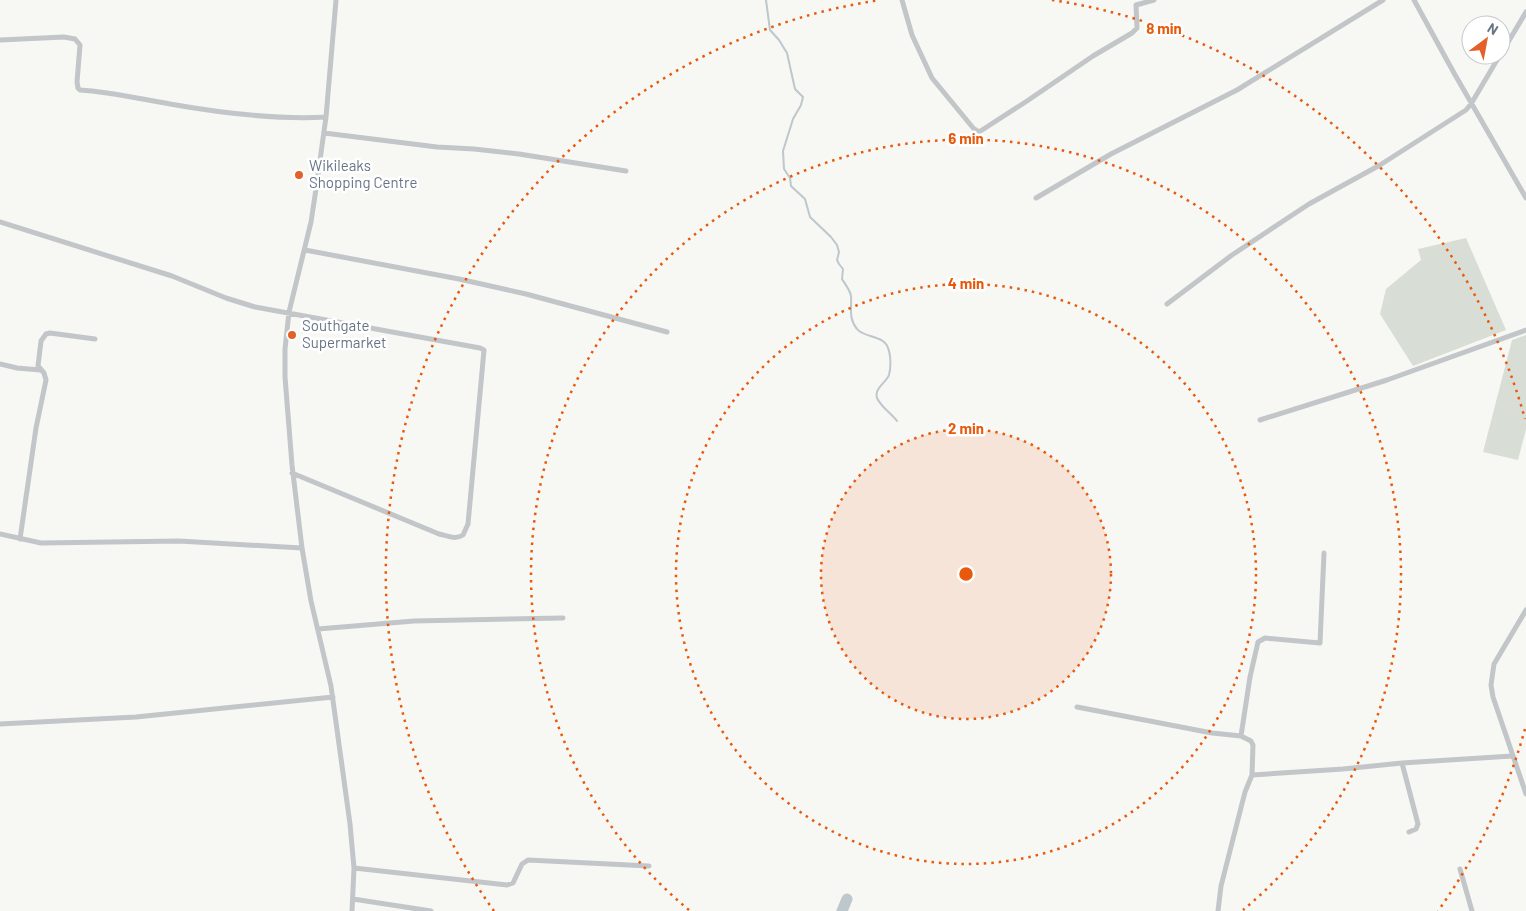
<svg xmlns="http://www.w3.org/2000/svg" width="1526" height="911" viewBox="0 0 1526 911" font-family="Barlow,sans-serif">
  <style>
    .green { fill: #d8ded5 }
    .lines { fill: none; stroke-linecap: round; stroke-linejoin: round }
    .stream { stroke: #bdc7cc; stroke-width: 2 }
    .river { stroke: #bdc7cc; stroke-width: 11 }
    .minor { stroke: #c2c6c9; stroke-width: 5 }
    .ring { fill: none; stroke: #e8590c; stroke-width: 2.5; stroke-dasharray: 2.5 5 }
    .poi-dot { fill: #e36028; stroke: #fff; stroke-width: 2 }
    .labels { text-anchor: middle; stroke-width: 5; stroke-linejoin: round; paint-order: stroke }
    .poi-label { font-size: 15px; fill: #667585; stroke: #fff; text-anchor: start }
    .centre { fill: #e8590c; stroke: #fff; stroke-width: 2.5 }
    .ring-label { font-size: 15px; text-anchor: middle; font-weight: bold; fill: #e8590c; stroke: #fff; stroke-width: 5; stroke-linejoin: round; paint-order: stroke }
  </style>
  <rect width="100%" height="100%" fill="#f7f7f4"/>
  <path class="green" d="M1466,238L1506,330L1413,366L1380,314L1386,289L1421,260L1418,249Z
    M1526,335V429L1518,460L1483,452L1512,340Z"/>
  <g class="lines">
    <path class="stream" d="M766,0L770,30L779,40L787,53L795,89L803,97L801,105L793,119L783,151L784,169L790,178L791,186L805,199L810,217L831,237L837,245L839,252L837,260L839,264L843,269L842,279C845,284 850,290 851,296C852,308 848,318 857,329C864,338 884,335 888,348C891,355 891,368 889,375C886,383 874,388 877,398C881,407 891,413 897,421"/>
    <path class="river" d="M842,911L847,899"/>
    <path class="minor" d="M336,0L326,117L316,189L311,222L289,312L285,349V377L292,465L302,548L311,601L331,686L350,824L354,868L352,911
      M902,0L912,35L932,78L974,129L979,132L1027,101L1093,56L1132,33L1137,28L1136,5L1154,0
      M1414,0L1454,73L1526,198
      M0,40L64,37L75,39L80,45L77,82L78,88L80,90C111,92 140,99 170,104C221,113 274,120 326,117
      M1501,54L1526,12
      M324,133L437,147L474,149L519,154L626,171
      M1036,198L1111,154L1237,90L1383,0
      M0,222L172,276L226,298L255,307L480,348L484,350L468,524L463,535C455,540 448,536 439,534L292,473
      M305,250L459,279L526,294L667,332
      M1167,304L1232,255L1309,204L1380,165L1466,110L1471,104L1500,55
      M0,364L17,368L40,370
      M1260,420L1387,380L1526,330
      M0,534L41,543L179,541L302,548
      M20,539L36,428L46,380L44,373L38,366L41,341L46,334L50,333L95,339
      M1526,610L1494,664L1491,685L1493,697L1526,794
      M318,629L414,621L563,618
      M1077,707L1212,733L1241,736L1251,741L1253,745L1252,775L1245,792L1221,886L1218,911
      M0,724L136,717L333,697
      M1241,736L1250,677L1258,642L1265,638L1320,643L1324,553
      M1402,763L1418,824L1416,829L1409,832
      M1252,775L1343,769L1402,763L1512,756
      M354,868L507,885L513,883L522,864L528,860L649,866
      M1460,869L1472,911
      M353,899L431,911"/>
  </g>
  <circle cx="966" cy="574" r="145" fill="#e8590c" fill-opacity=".12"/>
  <g class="ring">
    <circle cx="966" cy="574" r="145"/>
    <circle cx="966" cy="574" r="290"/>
    <path d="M689 910A435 435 0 1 1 1243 910"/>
    <path d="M1525 729A580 580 0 0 1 1438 911M494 911A580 580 0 0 1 880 0M1052 0A580 580 0 0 1 1525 419"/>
  </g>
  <g class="poi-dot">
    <circle cx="299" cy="175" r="5"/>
    <circle cx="292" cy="335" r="5"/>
  </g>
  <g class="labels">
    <g class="poi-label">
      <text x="309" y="171">Wikileaks<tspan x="309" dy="17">Shopping Centre</tspan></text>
      <text x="302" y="331">Southgate<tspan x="302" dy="17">Supermarket</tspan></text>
    </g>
  </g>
  <circle cx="966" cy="574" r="8" class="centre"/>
  <g class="ring-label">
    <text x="1164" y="34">8 min</text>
    <text x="966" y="144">6 min</text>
    <text x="966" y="289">4 min</text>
    <text x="966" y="434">2 min</text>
  </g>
  <g transform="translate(1486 40) rotate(32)"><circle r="24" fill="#ffffff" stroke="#c2c8ce"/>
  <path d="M0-4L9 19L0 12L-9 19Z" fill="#e36028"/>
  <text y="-8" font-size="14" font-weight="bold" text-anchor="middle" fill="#667585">N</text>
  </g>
</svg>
